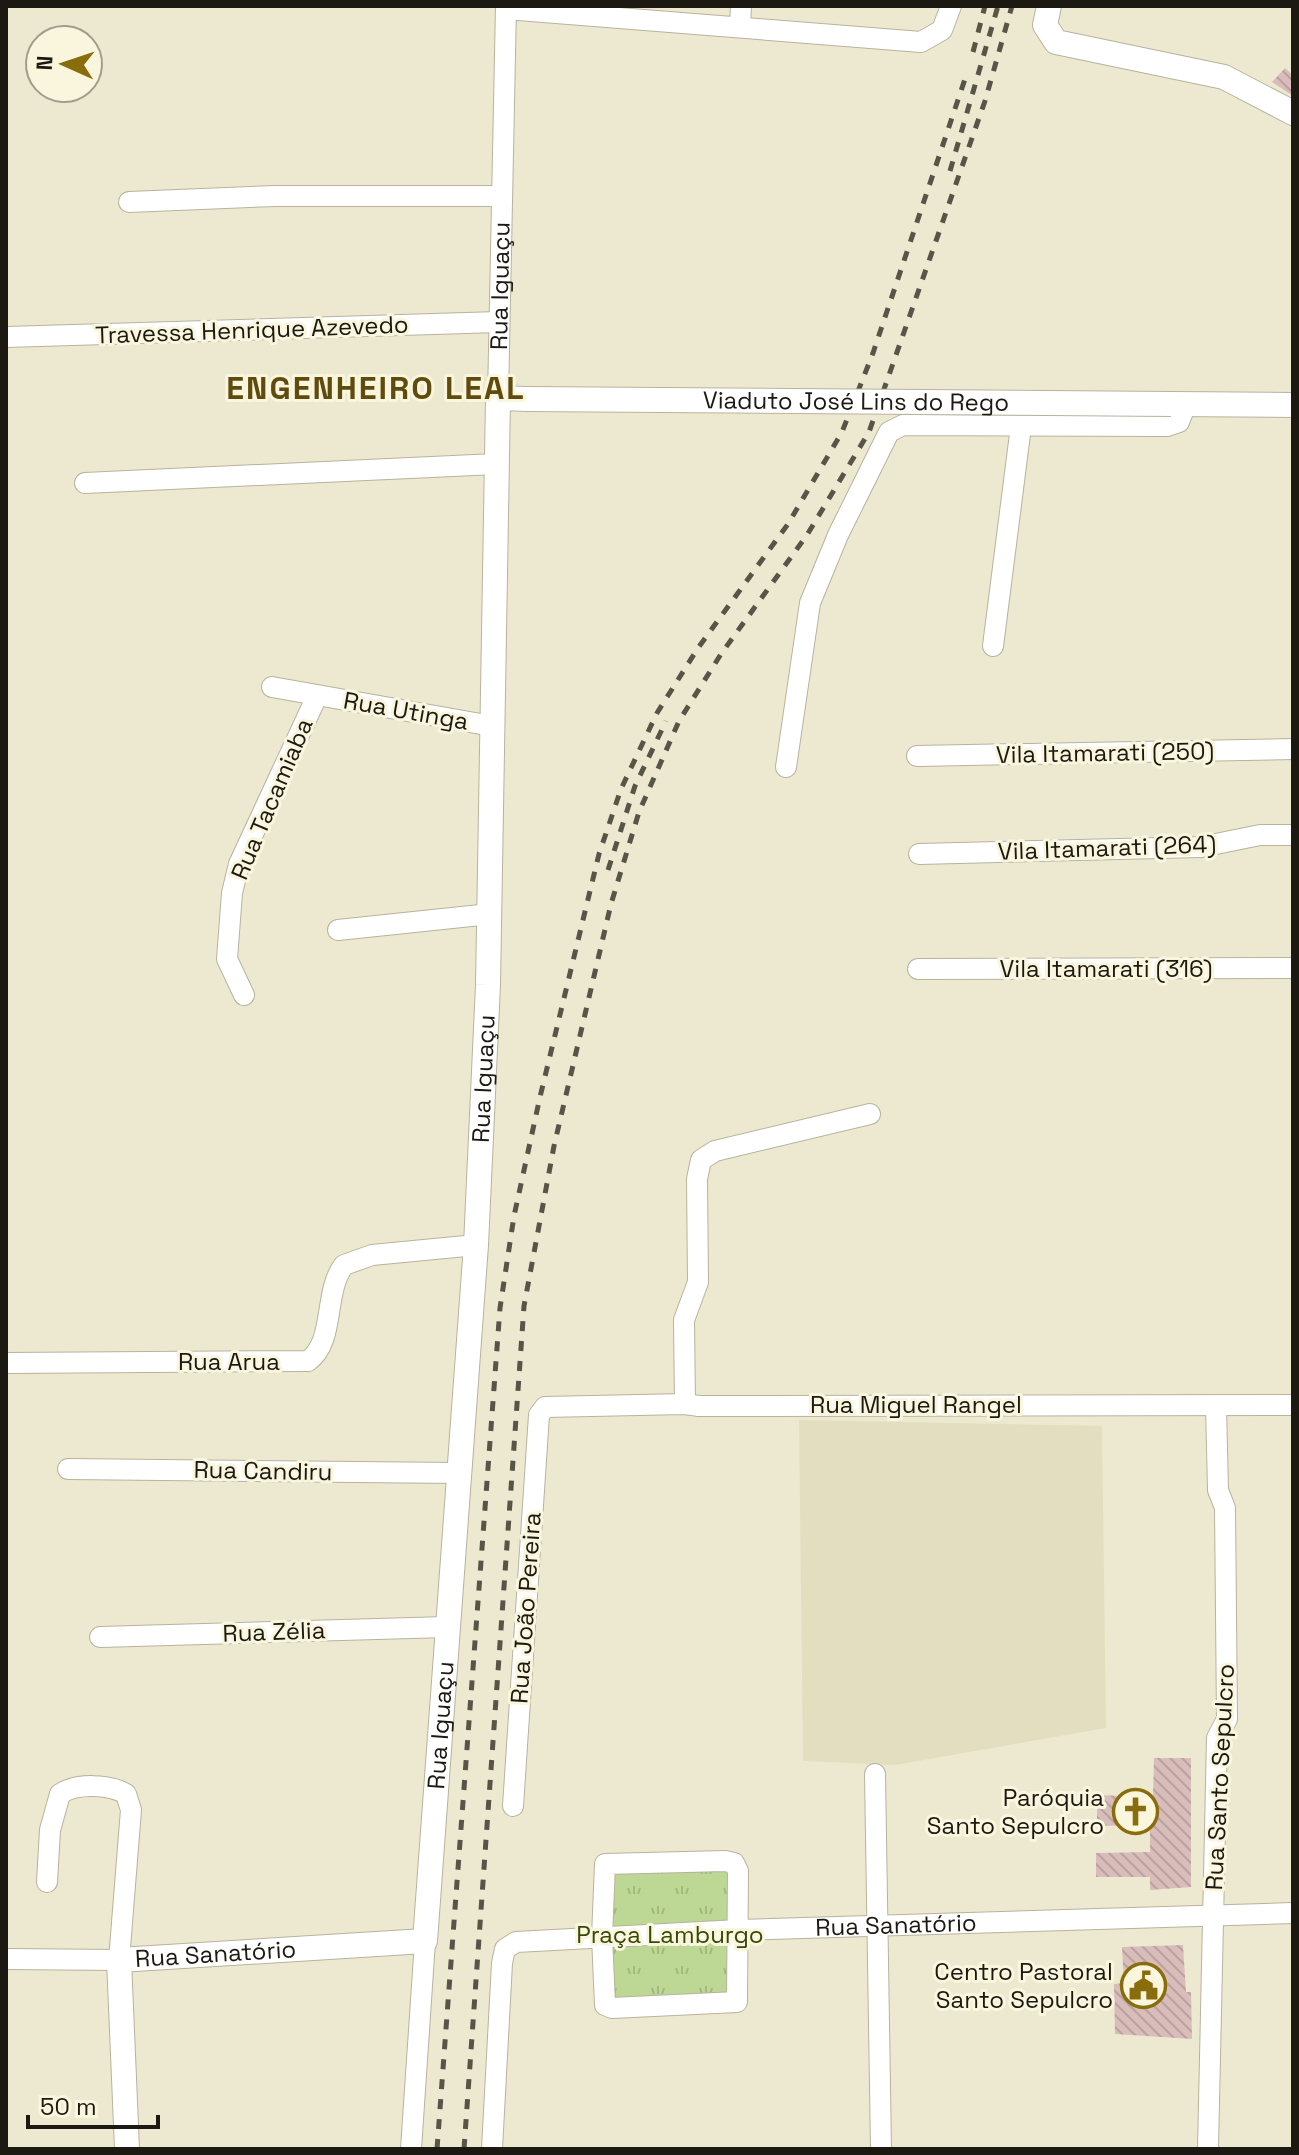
<svg xmlns="http://www.w3.org/2000/svg" width="1299" height="2155" viewBox="0 0 1299 2155" font-family="'Space Grotesk',sans-serif">
  <style>
    .built { fill: #e3debf }
    .park { fill: url(#park-tufts) }
    .building { fill: url(#building-back-hatch) }
    .lines { fill: none; stroke-linecap: round; stroke-linejoin: round }
    .minor-casing { stroke: #b7b39d; stroke-width: 22 }
    .major-casing { stroke: #b7b39d; stroke-width: 26 }
    .minor { stroke: #fff; stroke-width: 20 }
    .major { stroke: #fff; stroke-width: 24 }
    .rail { stroke: #575548; stroke-width: 5; stroke-dasharray: 10 10; stroke-linecap: butt }
    .major-bridge-casing { stroke: #b7b39d; stroke-width: 26; stroke-linecap: butt }
    .major-bridge { stroke: #fff; stroke-width: 24 }
    .labels { text-anchor: middle; stroke-width: 6; stroke-linejoin: round; paint-order: stroke }
    .street-label { font-size: 24px; fill: #1b1911; stroke: #faf6de }
    .poi-label { font-size: 24px; fill: #1b1911; stroke: #faf6de; text-anchor: end }
    .park-label { font-size: 24px; fill: #374a05; stroke: #faf6de }
    .district-label { font-size: 32px; font-weight: bold; letter-spacing: 2px; fill: #5f4b0d; stroke: #faf6de }
  </style>
  <defs>
    <pattern id="park-tufts" width="24" height="20" patternUnits="userSpaceOnUse" patternTransform="scale(2)"><rect width="24" height="20" fill="#bdd795"/><path d="M3 7l-1-3M5 7V3M7 7l1-3M15 17l-1-3M17 17v-4M19 17l1-3" fill="none" stroke="#a2b87f"/></pattern>
    <pattern id="building-back-hatch" width="6" height="6" patternUnits="userSpaceOnUse" patternTransform="scale(2)"><rect width="6" height="6" fill="#d8bdbb"/><path d="M-1 5l2 2M0 0l6 6M5-1l2 2" fill="none" stroke="#b9a2a0"/></pattern>
  </defs>
  <rect width="100%" height="100%" fill="#ede9d1"/>
  <path class="built" d="M799,1420L1102,1426L1106,1728L895,1765L803,1761Z"/>
  <path class="park" d="M721,1867L730,1873L732,1993L610,2000L611,1874Z"/>
  <path class="building" d="M1285,68L1293,75V96L1272,82Z
    M1154,1758H1191V1887L1150,1890V1877H1096V1853L1150,1852V1825L1097,1826V1795L1153,1797Z
    M1183,1945L1186,1992H1191L1192,2039L1115,2034L1114,1984L1124,1983L1122,1947Z"/>
  <g class="lines">
    <defs>
      <g id="minor">
        <path d="M506,9L921,42L942,30L951,6"/>
        <path d="M740,27L741,6"/>
        <path d="M129,202L275,196H501"/>
        <path d="M6,337L499,322"/>
        <path id="s1" d="M498,398L506,6"/>
        <path d="M85,483L496,464"/>
        <path d="M993,646L1021,426"/>
        <path d="M272,687L492,726"/>
        <path d="M917,756L1293,749"/>
        <path d="M786,767L810,603L838,535L889,432L903,425L1167,426L1179,422L1186,404"/>
        <path d="M919,854L1201,847L1260,835H1293"/>
        <path d="M338,930L490,914"/>
        <path d="M918,969L1293,968"/>
        <path d="M244,995L227,959L232,893L239,864L317,696"/>
        <path d="M6,1363L308,1361C336,1341 323,1292 344,1265L372,1255L476,1245"/>
        <path d="M685,1404L684,1320L698,1282L697,1179L701,1160L715,1151L870,1114"/>
        <path d="M68,1469L458,1473"/>
        <path d="M100,1637L447,1627"/>
        <path d="M875,1774L881,2149"/>
        <path d="M513,1806L539,1415L545,1407L685,1404L699,1406L1293,1405"/>
        <path d="M725,1861L734,1863L738,1871L737,2002L612,2008L605,2005L602,1937L605,1864Z"/>
        <path d="M6,1959L119,1960L131,1810L126,1794C109,1784 76,1783 60,1794L50,1830L47,1882"/>
        <path d="M411,2149L425,1941"/>
        <path id="s2" d="M492,2149L502,1963L505,1949L516,1942L739,1930L1293,1913"/>
        <path d="M1208,2149L1217,1738L1227,1719L1225,1508L1218,1490L1216,1406"/>
      </g>
      <g id="major">
        <path d="M1049,6L1045,25L1056,42L1224,77L1293,113"/>
        <path d="M1171,404L1293,405"/>
        <path id="s3" d="M127,2149L119,1960L425,1941L476,1245L488,985L498,398L526,399"/>
      </g>
    </defs>
    <use href="#minor" class="minor-casing"/>
    <use href="#major" class="major-casing"/>
    <use href="#minor" class="minor"/>
    <use href="#major" class="major"/>
    <path class="rail" d="M973,52L985,6
      M950,171L998,6
      M608,870L635,786L666,721
      M437,2149L500,1308L514,1216L540,1097L599,854L621,789L657,713L698,648L788,524L842,432L873,353L965,79
      M464,2149L524,1306L554,1146L611,904L639,812L679,721L721,654L807,535L869,432L985,101L1012,6"/>
    <defs>
      <g id="major-bridge">
        <path id="s4" d="M526,399L1171,404"/>
      </g>
    </defs>
    <use href="#major-bridge" class="major-bridge-casing"/>
    <use href="#major-bridge" class="major-bridge"/>
  </g>
  <defs>
    <symbol id="church-ring" viewBox="-11 -11 22 22"><circle r="9.5" fill="#faf6de" stroke="#896d0c" stroke-width="1.5"/><path d="M-1.2-6h2.4v3.5h3.3v2.4h-3.3V6h-2.4V-.1h-3.3v-2.4h3.3Z" fill="#896d0c"/></symbol>
    <symbol id="civic-ring" viewBox="-11 -11 22 22"><circle r="9.5" fill="#faf6de" stroke="#896d0c" stroke-width="1.5"/><path d="M-.6-6.5H3V-4.5H.6V-3L4-1V1h2V6H-6V1h2V-1L-.6-3ZM-1.2 2.5V6h2.4V2.5Z" fill="#896d0c"/></symbol>
  </defs>
  <g fill-rule="evenodd">
    <use href="#church-ring" x="1110" y="1786" width="51" height="51"/>
    <use href="#civic-ring" x="1118" y="1960" width="51" height="51"/>
  </g>
  <g class="labels">
    <g class="street-label">
      <text dy="8" stroke="none"><textPath href="#s1" startOffset="112">Rua Iguaçu</textPath></text>
      <text transform="translate(252 330) rotate(-2)" y="8">Travessa Henrique Azevedo</text>
      <text dy="8" stroke="none"><textPath href="#s4" startOffset="330">Viaduto José Lins do Rego</textPath></text>
      <text transform="translate(406 711) rotate(10)" y="8">Rua Utinga</text>
      <text transform="translate(1105 753) rotate(-1)" y="8">Vila Itamarati (250)</text>
      <text transform="translate(272 799) rotate(-67)" y="8">Rua Tacamiaba</text>
      <text transform="translate(1107 848) rotate(-2)" y="8">Vila Itamarati (264)</text>
      <text x="1106" y="977">Vila Itamarati (316)</text>
      <text dy="8" stroke="none"><textPath href="#s3" startOffset="1360">Rua Iguaçu</textPath></text>
      <text x="229" y="1370">Rua Arua</text>
      <text x="916" y="1413">Rua Miguel Rangel</text>
      <text transform="translate(263 1471) rotate(1)" y="8">Rua Candiru</text>
      <text transform="translate(526 1608) rotate(-86)" y="8">Rua João Pereira</text>
      <text transform="translate(274 1632) rotate(-2)" y="8">Rua Zélia</text>
      <text dy="8" stroke="none"><textPath href="#s3" startOffset="712">Rua Iguaçu</textPath></text>
      <text transform="translate(1220 1777) rotate(-87)" y="8">Rua Santo Sepulcro</text>
      <text dy="8" stroke="none"><textPath href="#s2" startOffset="594">Rua Sanatório</textPath></text>
      <text dy="8" stroke="none"><textPath href="#s3" startOffset="286">Rua Sanatório</textPath></text>
    </g>
    <g class="poi-label">
      <text x="1104" y="1806">Paróquia<tspan x="1104" dy="28">Santo Sepulcro</tspan></text>
      <text x="1113" y="1980">Centro Pastoral<tspan x="1113" dy="28">Santo Sepulcro</tspan></text>
    </g>
    <g class="park-label">
      <text x="670" y="1943">Praça Lamburgo</text>
    </g>
    <g class="district-label">
      <text x="376" y="399">ENGENHEIRO LEAL</text>
    </g>
  </g>
  <rect width="1299" height="2155" fill="none" stroke="#1b1911" stroke-width="16"/>
  <g transform="translate(64 64) rotate(273)"><circle r="38" fill="#faf6de" stroke="#a19e8c" stroke-width="2"/>
  <path d="M0-6L14 30L0 20L-14 30Z" fill="#896d0c"/>
  <text y="-12" font-size="22" font-weight="bold" text-anchor="middle" fill="#1b1911">N</text>
  </g>
  <path d="M28 2115v12h130v-12" fill="none" stroke="#1b1911" stroke-width="4"/>
  <text x="40" y="2115" font-size="24" fill="#1b1911" stroke="#faf6de" stroke-width="6" paint-order="stroke">50 m</text>
</svg>
